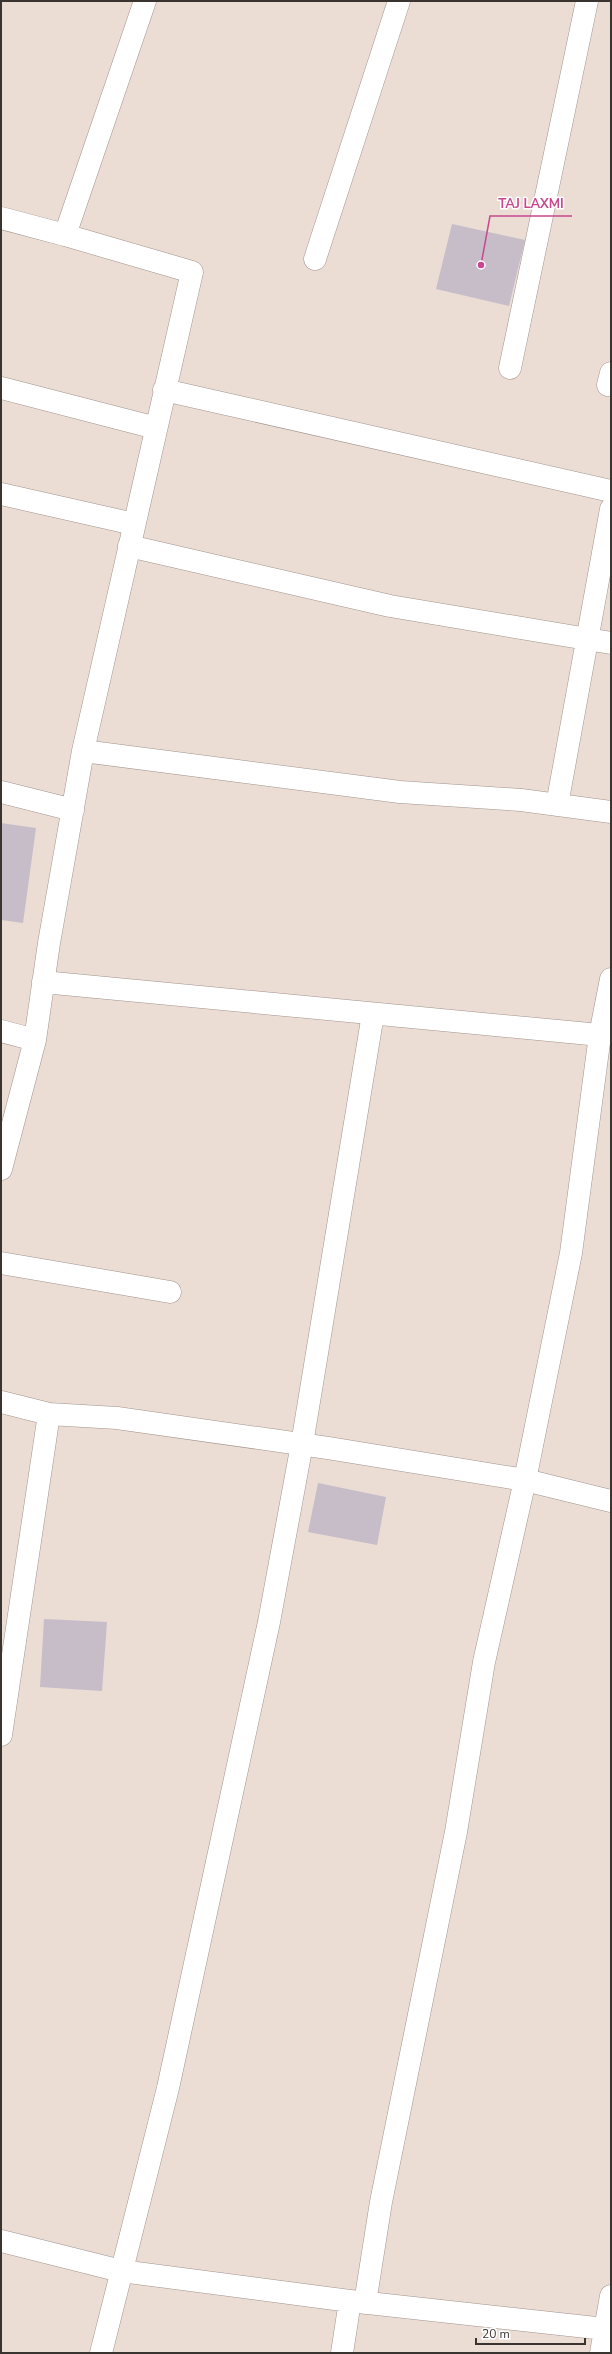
<svg xmlns="http://www.w3.org/2000/svg" width="612" height="2354" viewBox="0 0 612 2354" font-family="'Nunito Sans',sans-serif">
  <style>
    .building { fill: #c6bdc9 }
    .lines { fill: none; stroke-linecap: round; stroke-linejoin: round }
    .minor-casing { stroke: #a1948d; stroke-width: 23 }
    .minor { stroke: #fff; stroke-width: 22 }
    .leader { fill: none; stroke: #c9478f; stroke-width: 1.5 }
    .callout-dot { fill: #c9478f; stroke: #fff; stroke-width: 1.5 }
    .callout-label { font-size: 13px; text-anchor: middle; font-weight: bold; fill: #c9478f; stroke: #fff; stroke-width: 3; stroke-linejoin: round; paint-order: stroke }
  </style>
  <rect width="100%" height="100%" fill="#ebdcd4"/>
  <path class="building" d="M452,224L525,240L509,306L436,289Z
    M1,823L36,828L23,923L1,920Z
    M318,1483L386,1497L377,1545L308,1532Z
    M44,1619L107,1622L102,1691L40,1687Z"/>
  <g class="lines">
    <defs>
      <path id="minor" d="M1,218L65,235
        M315,259L399,1
        M510,368L587,1
        M608,385L611,373
        M1,388L156,428
        M164,390L611,491
        M1,494L134,524
        M129,546L390,606L611,643
        M83,751L400,792L521,800L611,812
        M1,792L73,810
        M557,805L611,509
        M43,982L600,1035
        M1,1031L35,1040
        M1,1169L35,1040L49,943L83,751L192,272L65,235L145,1
        M1,1263L170,1292
        M1,1402L49,1414L117,1418L328,1448L525,1480L611,1501
        M1,1735L49,1414
        M1,2241L121,2271L350,2301L605,2329
        M365,2303L381,2202L456,1832L484,1662L525,1480L571,1253L600,1035L611,979
        M101,2353L168,2088L269,1622L302,1444L373,1014
        M342,2353L350,2301
        M601,2353L611,2296"/>
    </defs>
    <use href="#minor" class="minor-casing"/>
    <use href="#minor" class="minor"/>
  </g>
  <path class="leader" d="M481 265L490 216H572"/>
  <circle class="callout-dot" cx="481" cy="265" r="4"/>
  <g class="callout-label">
    <text x="531" y="208">TAJ LAXMI</text>
  </g>
  <rect width="612" height="2354" fill="none" stroke="#3a3431" stroke-width="4"/>
  <path d="M476 2338v6h109v-6" fill="none" stroke="#3a3431" stroke-width="2"/>
  <text x="482" y="2338" font-size="12" fill="#3a3431" stroke="#ffffff" stroke-width="3" paint-order="stroke">20 m</text>
</svg>
